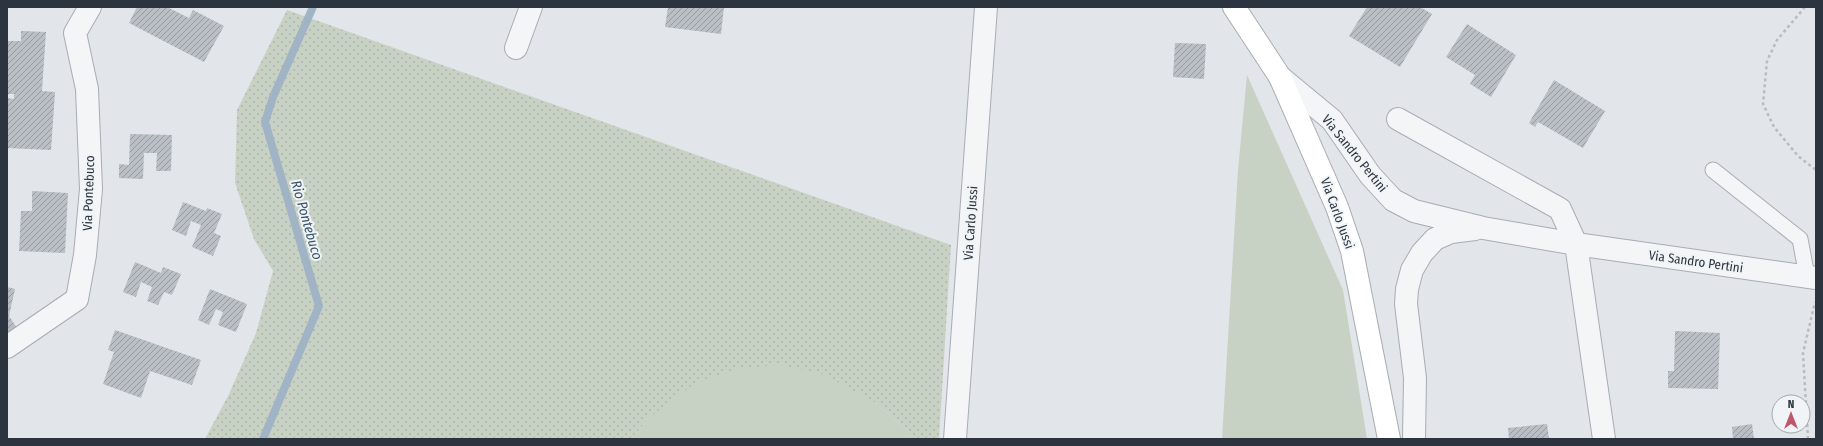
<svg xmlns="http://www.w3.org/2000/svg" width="1823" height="446" viewBox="0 0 1823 446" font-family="'Fira Sans Condensed',sans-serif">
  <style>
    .grass { fill: url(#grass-dots) }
    .park { fill: #c8d2c4 }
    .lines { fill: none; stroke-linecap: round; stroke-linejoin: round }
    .stream { stroke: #a1b4c5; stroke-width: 8 }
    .building { fill: url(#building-hatch) }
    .lane-casing { stroke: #a8acb3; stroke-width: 17 }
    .street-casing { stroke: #a8acb3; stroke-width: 24 }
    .secondary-casing { stroke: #a8acb3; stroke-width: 24 }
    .path { stroke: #b8bbc0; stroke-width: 2.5; stroke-dasharray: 3 3; stroke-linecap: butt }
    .lane { stroke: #f4f5f7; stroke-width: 15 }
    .street { stroke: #f4f5f7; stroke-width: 22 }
    .secondary { stroke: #fff; stroke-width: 22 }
    .labels { text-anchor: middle; stroke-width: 4; stroke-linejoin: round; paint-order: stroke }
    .street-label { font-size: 13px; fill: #2c343f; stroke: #f1f4f6 }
    .water-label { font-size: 14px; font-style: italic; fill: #3a546e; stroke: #f1f4f6 }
  </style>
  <defs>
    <pattern id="grass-dots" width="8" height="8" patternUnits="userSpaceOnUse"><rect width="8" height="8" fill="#c8d2c4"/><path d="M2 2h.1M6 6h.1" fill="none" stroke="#acb5a9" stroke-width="1.8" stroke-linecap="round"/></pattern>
    <pattern id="building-hatch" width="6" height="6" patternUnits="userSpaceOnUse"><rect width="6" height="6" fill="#babec5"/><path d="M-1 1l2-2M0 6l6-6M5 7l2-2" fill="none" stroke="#979ba1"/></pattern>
  </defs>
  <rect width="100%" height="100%" fill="#e2e5e9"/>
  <path class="grass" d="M287,10L951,245L939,439H918L874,402L650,417L631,439H205L229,394L256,333L273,271L254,239L235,183L237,110Z"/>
  <path class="park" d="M1247,75L1343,290L1367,439H1222L1238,170Z
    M781,365L823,374L874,402L918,439H631L650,417L694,384L742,368Z"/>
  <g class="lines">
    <path class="stream" d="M263,439L319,306L265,122L273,97L313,7"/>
  </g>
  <path class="building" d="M137,7H167L189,18L193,10L224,26L204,62L129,23Z
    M668,7H724L721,34L665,27Z
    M1367,7H1420L1432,14L1400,67L1349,36Z
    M1467,24L1516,55L1491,97L1470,84L1475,75L1446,57Z
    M21,31L46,32L42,91L55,92L51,150L7,148V98L14,99V94H7V41H21Z
    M1175,43L1206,44L1204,79L1173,77Z
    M1554,80L1605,111L1583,148L1538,122L1535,127L1529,123Z
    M130,134L172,135L171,171H156L157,153H144L143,179L119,178V164L129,165Z
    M32,191L68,193L65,253L19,251L21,211H32Z
    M183,202L206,211L207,208L222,214L214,233L221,236L213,256L192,247L201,225L191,221L186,236L172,230Z
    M135,262L161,273L163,267L181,274L172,295L164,292L158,305L147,301L152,287L141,282L136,297L123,292Z
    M7,287L15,289L9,316L19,331L7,340Z
    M210,289L247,304L236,332L218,325L223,312L216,309L209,325L198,320Z
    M115,330L201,360L192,385L150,371L141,398L103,384L114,352L108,350Z
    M1675,331L1720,333L1718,389L1668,388V371H1674Z
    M1547,424L1549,439H1509L1508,428Z
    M1752,424L1754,439H1733L1732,427Z"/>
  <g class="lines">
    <defs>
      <path id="lane" d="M1713,170L1800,239L1807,276"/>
      <path id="street" d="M516,48L531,7
        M1280,77L1332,120L1370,175L1393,200L1414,211L1483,228L1576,244L1816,278
        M1398,119L1560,209L1576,244L1604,439
        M7,347L77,299L85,255L91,189L87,89L75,33L90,7
        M955,439L986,7
        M1414,439L1415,378L1406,304L1407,289L1412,270L1422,253L1435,239L1451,232L1475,229"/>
      <path id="secondary" d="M1234,7L1280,77L1337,207L1352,251L1389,439"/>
    </defs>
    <use href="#lane" class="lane-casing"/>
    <use href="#street" class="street-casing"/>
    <use href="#secondary" class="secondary-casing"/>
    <path class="path" d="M1805,7L1777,40L1767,61L1763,104L1774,127L1798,156L1816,170
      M1808,439L1803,353L1815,302"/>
    <use href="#lane" class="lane"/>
    <use href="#street" class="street"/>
    <use href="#secondary" class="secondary"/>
  </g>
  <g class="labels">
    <g class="street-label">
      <text transform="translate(1355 153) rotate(51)" y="5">Via Sandro Pertini</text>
      <text transform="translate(88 193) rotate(-88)" y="5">Via Pontebuco</text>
      <text transform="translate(1338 213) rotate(70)" y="5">Via Carlo Jussi</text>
      <text transform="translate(970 223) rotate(-86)" y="5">Via Carlo Jussi</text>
      <text transform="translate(1696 261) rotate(8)" y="5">Via Sandro Pertini</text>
    </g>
    <g class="water-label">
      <text transform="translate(307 220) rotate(74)" y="5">Rio Pontebuco</text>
    </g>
  </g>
  <rect width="1823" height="446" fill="none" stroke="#2c343f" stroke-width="16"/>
  <g transform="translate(1791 414)"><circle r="19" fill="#f1f4f6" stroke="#a2a7ad"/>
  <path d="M0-3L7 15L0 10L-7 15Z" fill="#c0556b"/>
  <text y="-6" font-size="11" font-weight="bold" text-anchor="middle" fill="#2c343f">N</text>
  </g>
</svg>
